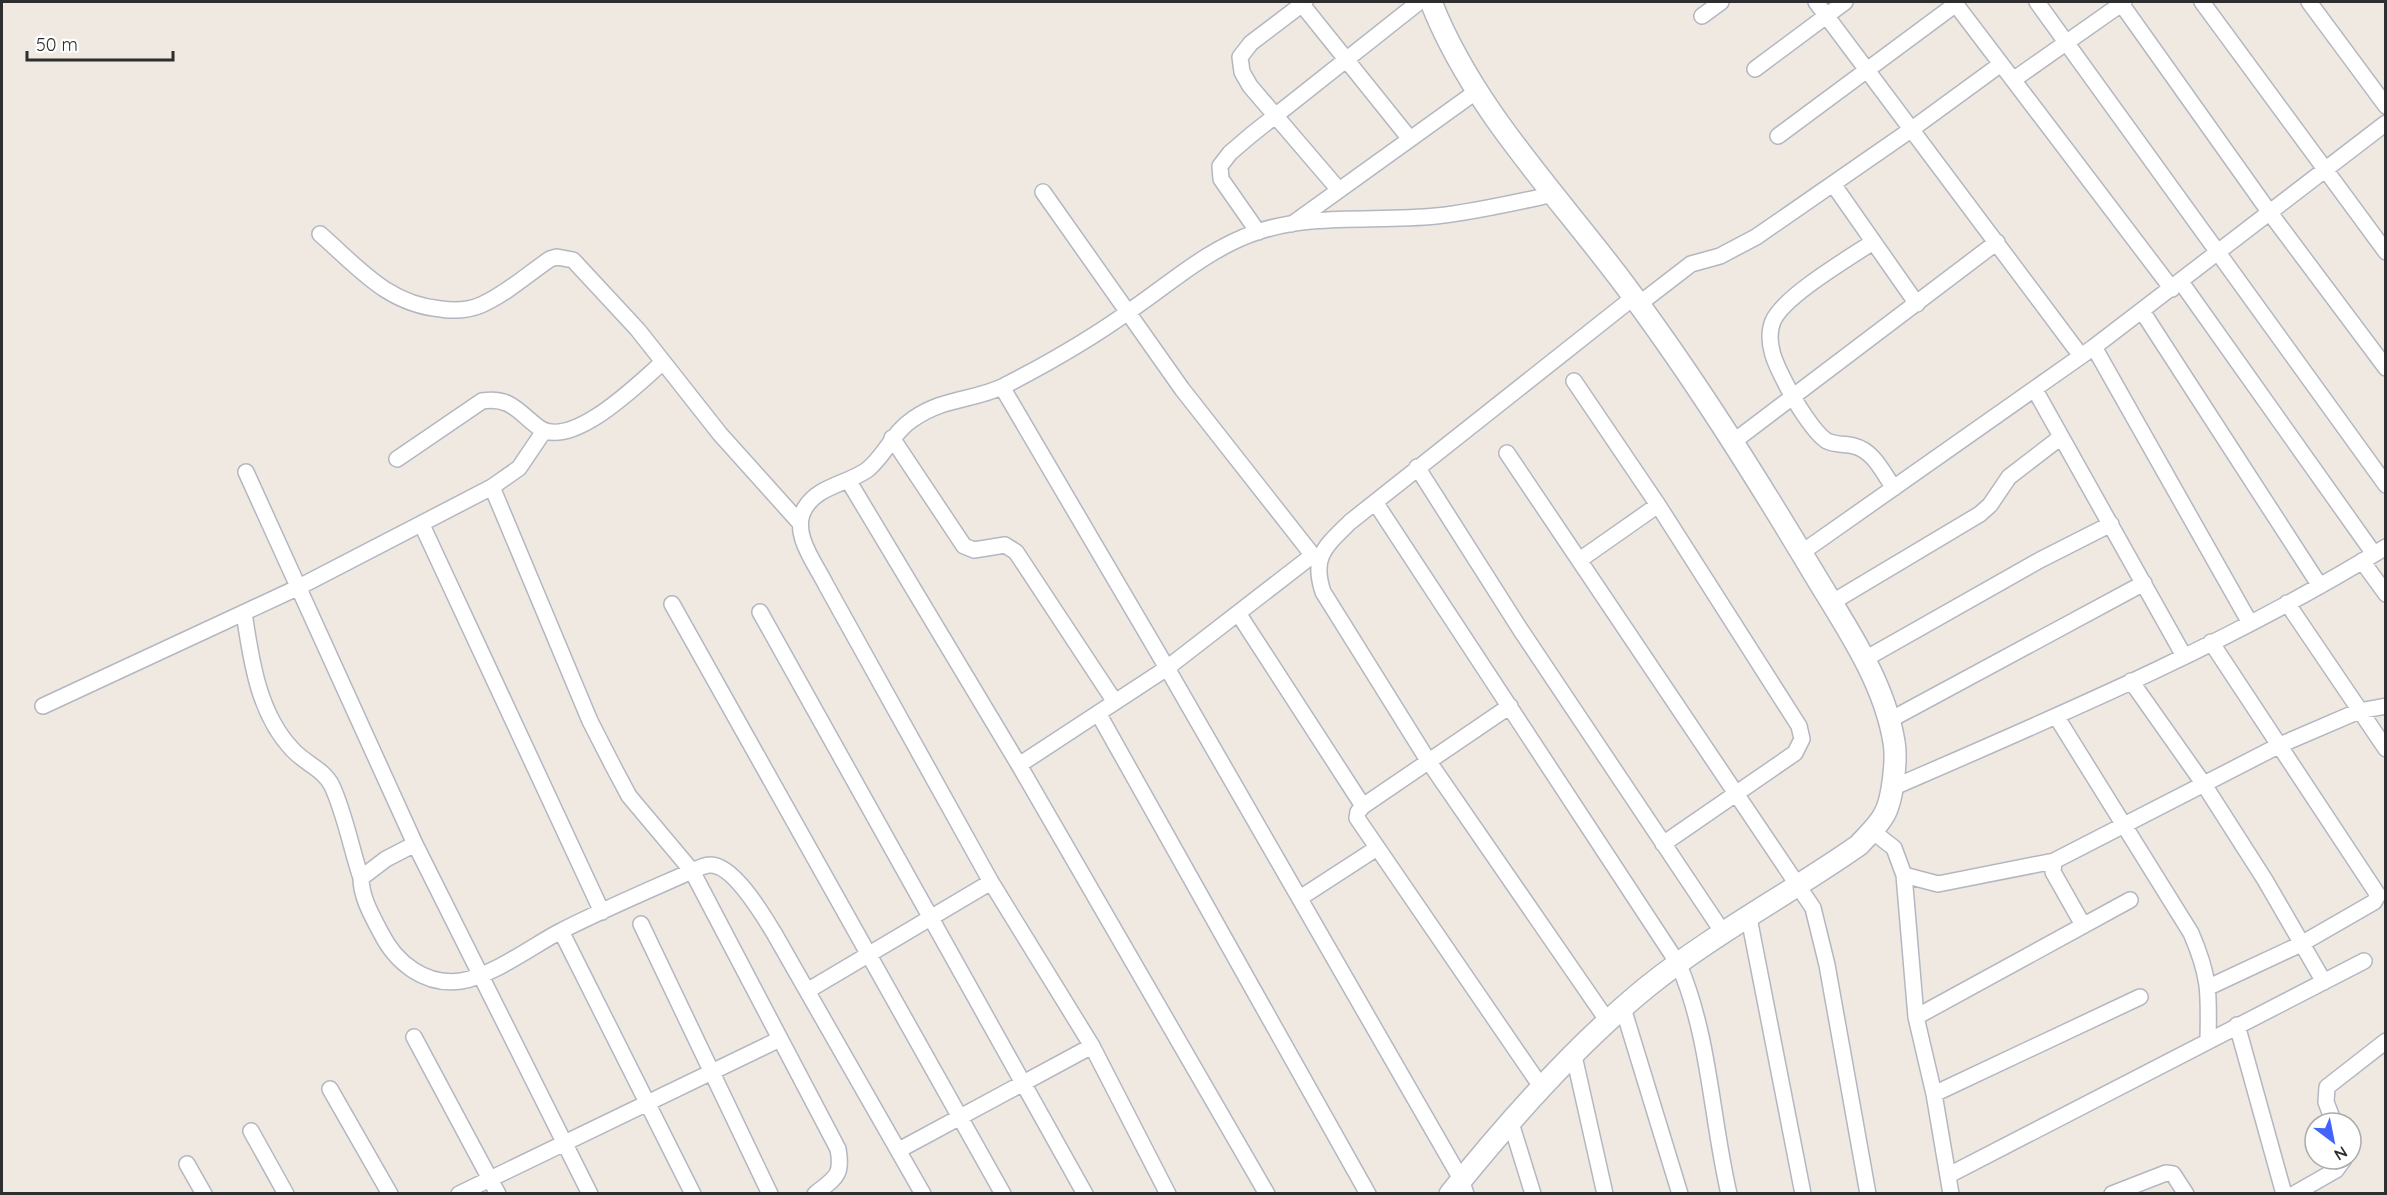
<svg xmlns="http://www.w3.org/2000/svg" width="2387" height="1195" viewBox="0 0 2387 1195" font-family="Quicksand,sans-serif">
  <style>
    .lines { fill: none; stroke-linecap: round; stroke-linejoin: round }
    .minor-casing { stroke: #b4b7c1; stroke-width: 18 }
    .secondary-casing { stroke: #b4b7c1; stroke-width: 24 }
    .minor { stroke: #fff; stroke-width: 15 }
    .secondary { stroke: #fff; stroke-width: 21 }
  </style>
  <rect width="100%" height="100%" fill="#efe9e1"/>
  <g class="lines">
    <defs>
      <path id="minor" d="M1300,2L1410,139
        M1305,2L1251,43L1240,57L1242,72L1250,86L1339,190
        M1816,2L2081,356
        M1954,2L2172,289
        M2037,2L2386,485
        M2120,2L2270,213L2386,368
        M2202,2L2386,252
        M2309,2L2386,106
        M1702,16L1721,2
        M1755,69L1845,2
        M2013,80L2124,2
        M1778,136L1956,4
        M1833,184L1917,304
        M1043,192L1182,389L1318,562
        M1292,224L1477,91
        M1258,232L1221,179L1220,166L1230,153L1251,135L1419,2
        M320,234C359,268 387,304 441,309C454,311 469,310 481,305C506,294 528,274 550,259L557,257L573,260L638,330L720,434L799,522
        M1873,242C1849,258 1784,296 1773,321C1764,343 1777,367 1787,386C1794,400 1814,433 1827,441C1835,445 1846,444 1854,446C1874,451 1883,473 1894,488
        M2181,282L2374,554
        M1639,304L1691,264L1720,256L1756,237L1912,129L2001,64
        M2142,311L2320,586
        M2094,347L2250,623
        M1574,381L1658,505L1799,726L1802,739L1795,753L1663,844
        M1002,387L1167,668L1461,1179L1466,1194
        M2035,390L2184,656
        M892,438L964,546L974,550L1005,545L1016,552L1115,702
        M1733,442L1997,242
        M1507,453L1813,908L1827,965L1868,1194
        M397,459L482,401C511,397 517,411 538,427C571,452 640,382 663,362
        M1417,467L1520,629L1724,934
        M246,472L415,844L590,1194
        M848,480L1019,765L1267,1194
        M492,487L590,721L613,766L629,796L692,871L838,1149C843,1176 835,1178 815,1194
        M1375,502L1679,965C1710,1038 1711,1117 1729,1194
        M422,525L602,912
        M1801,553L2094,347L2386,123
        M1581,559L1658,505
        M2362,561L2386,594
        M1831,603L1980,514L1990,505L2009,477L2061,437
        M2287,603L2386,749
        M672,604L1003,1194
        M760,612L1085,1194
        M244,613C251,659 258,713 292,749C304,763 324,769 332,786C345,814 351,848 361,878
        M1238,613L1363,806L1358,812L1357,818L1542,1088
        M1865,659L2040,560L2111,524
        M2131,681L2203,783L2265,880L2324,982
        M43,706L299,587L492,487L519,468L544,431
        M1098,713L1368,1194
        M2056,716L2191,933C2210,977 2209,993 2208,1040
        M1888,721L2144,583
        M1019,765L1167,668L1313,555
        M1892,788C2060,715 2230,643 2386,547
        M1363,806L1510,706
        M1871,830L1894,848L1904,875L1916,1017L1934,1094L1951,1194
        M415,844L386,859L361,878C361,897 372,916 381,933C396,963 425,986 461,981C492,976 531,947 559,932C602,910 647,891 692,871C697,869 704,865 710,865C733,864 763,915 774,933L923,1194
        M1904,875L1938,884L2054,861
        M1300,898L1377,848
        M1749,918L1803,1194
        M641,924L770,1194
        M2083,925L2053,872L2054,861L2280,745L2359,711L2386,706
        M561,931L693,1194
        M2209,987L2301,944L2374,902L2378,895L2211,642
        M807,991L991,882
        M1623,1008L1680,1194
        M1916,1017L2130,900
        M1607,1020L1429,762L1323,592C1311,556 1326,546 1350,522L1634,297
        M2237,1025L2284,1194
        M414,1037L498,1194
        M1574,1056L1605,1194
        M330,1089L390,1194
        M1934,1094L2140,997
        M1511,1123L1533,1194
        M2334,1123L2326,1102L2327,1087L2386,1041
        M251,1131L286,1194
        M899,1150L1092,1046
        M187,1164L204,1194
        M1949,1175L2364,961
        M459,1194L780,1039
        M1168,1194L1092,1046L991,882L826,585C815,563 790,532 805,508C818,486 847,484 867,470C885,456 893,432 913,419C945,397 973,401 1004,386C1047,364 1092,338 1131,310C1172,282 1209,248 1257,232C1313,213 1377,222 1436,216C1476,212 1516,202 1555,194
        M2112,1194L2166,1173L2173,1174L2186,1194
        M2294,1194L2336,1170L2344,1159"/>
      <path id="secondary" d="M1431,2C1472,107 1554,191 1621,280C1691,373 1753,472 1813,572C1844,624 1884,680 1894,742C1897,758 1893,800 1884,815C1878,826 1867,836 1859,845C1789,894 1713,934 1647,987C1577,1044 1507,1123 1450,1194"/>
    </defs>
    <use href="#minor" class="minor-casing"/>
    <use href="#secondary" class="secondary-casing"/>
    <use href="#minor" class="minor"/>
    <use href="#secondary" class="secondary"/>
  </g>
  <rect width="2387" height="1195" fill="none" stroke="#2e2e2e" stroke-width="6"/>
  <g transform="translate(2333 1141) rotate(148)"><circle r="28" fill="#ffffff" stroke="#ababab" stroke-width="1.5"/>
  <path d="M0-4.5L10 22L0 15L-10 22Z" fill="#4264fb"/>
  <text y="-9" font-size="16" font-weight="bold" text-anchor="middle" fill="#2e2e2e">N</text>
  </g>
  <path d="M27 51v9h146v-9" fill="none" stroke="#2e2e2e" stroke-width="3"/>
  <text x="36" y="51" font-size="18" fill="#2e2e2e" stroke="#ffffff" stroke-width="4.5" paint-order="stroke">50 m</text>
</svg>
